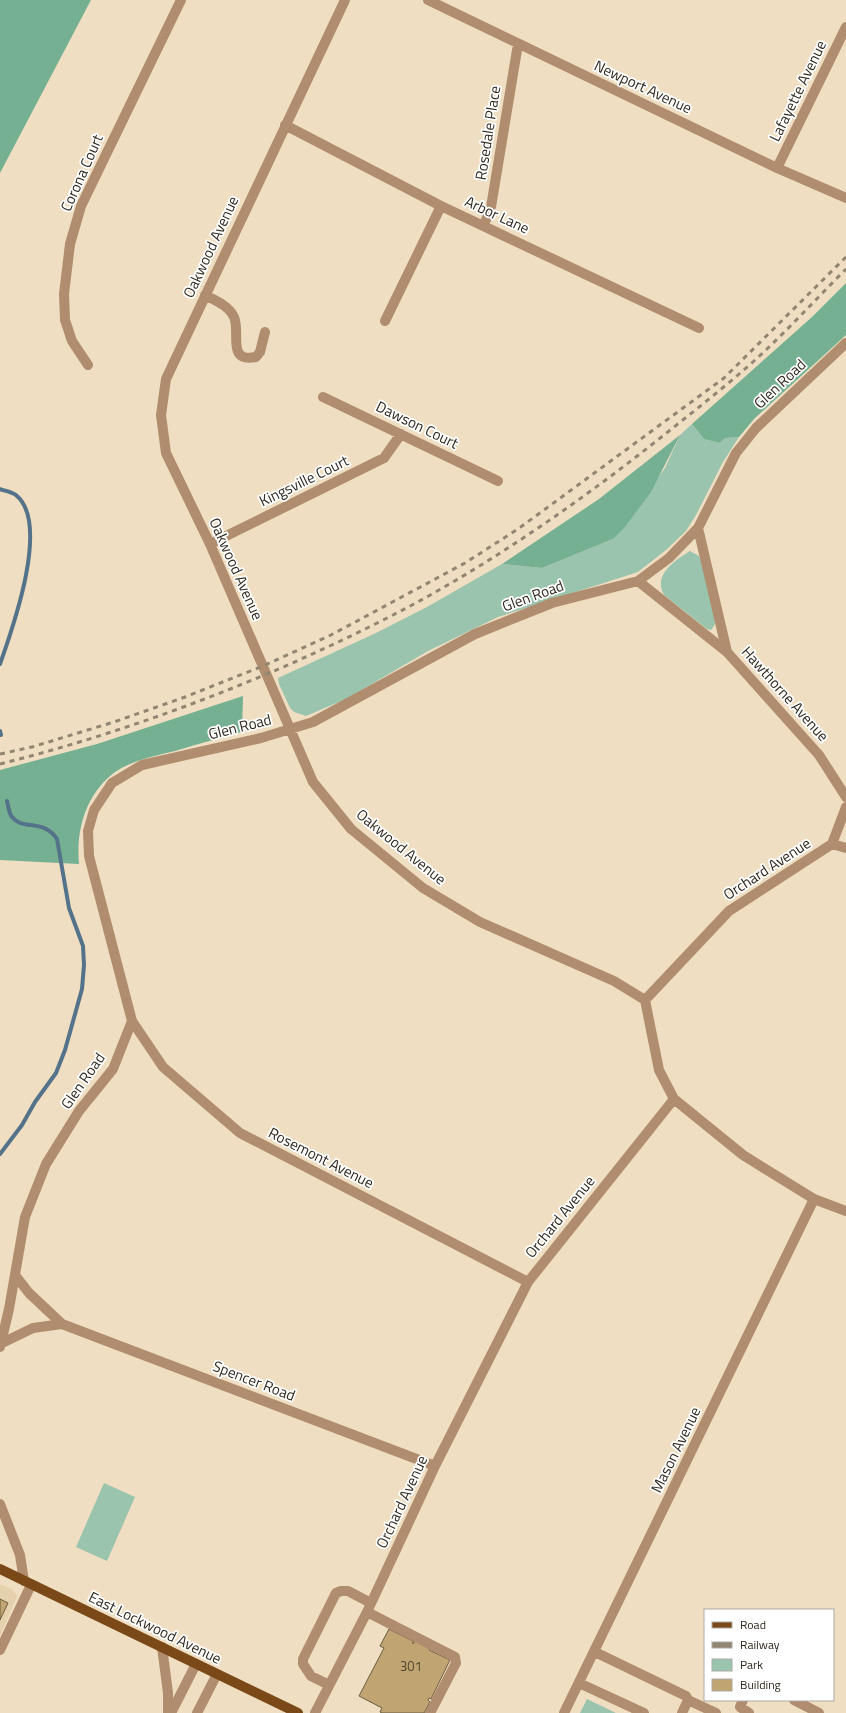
<svg xmlns="http://www.w3.org/2000/svg" width="846" height="1713" viewBox="0 0 846 1713" font-family="'Titillium Web',sans-serif">
  <style>
    .built { fill: #e6d1ad }
    .green { fill: #9ac4ae }
    .forest { fill: #75b093 }
    .lines { fill: none; stroke-linecap: round; stroke-linejoin: round }
    .stream { stroke: #54738a; stroke-width: 4 }
    .building { fill: #c0a471; stroke: #6b5c42 }
    .minor { stroke: #b08d6e; stroke-width: 10 }
    .major { stroke: #7b4917; stroke-width: 10 }
    .rail { stroke: #928672; stroke-width: 3; stroke-dasharray: 5 5; stroke-linecap: butt }
    .labels { text-anchor: middle; stroke-width: 3.5; stroke-linejoin: round; paint-order: stroke }
    .number-label { font-size: 13px; fill: #524732 }
    .street-label { font-size: 15px; fill: #2e281d; stroke: #fff }
  </style>
  <rect width="100%" height="100%" fill="#efdec1"/>
  <path class="built" d="M0,1584L13,1590L17,1596L0,1636Z"/>
  <path class="green" d="M692,424L704,439L720,443L725,438L739,437L723,462L696,515L686,531L666,550L638,572L498,617L428,651L346,699L306,716L294,712L290,708L279,684L278,678L376,633L427,607L502,564L542,568L613,539L665,468L680,435Z
    M690,551L699,556L702,564L716,623L711,630L707,629L664,595C653,575 674,561 690,551Z
    M104,1483L135,1497L107,1561L76,1547Z
    M587,1699L616,1713H580Z"/>
  <path class="forest" d="M0,0H91L0,173Z
    M846,283V335L754,419L739,437L725,438L720,443L704,439L692,424L812,317Z
    M680,435L651,492L624,528L613,539L542,568L502,564L599,499Z
    M243,696L242,732C219,738 197,744 175,751C154,756 126,762 110,776C85,798 76,831 79,864L0,860V770L97,744Z"/>
  <g class="lines">
    <path class="stream" d="M0,489C5,491 13,492 17,496C50,525 12,630 0,664
      M0,731L1,735
      M0,1154L22,1125L35,1102L56,1073L65,1050L82,989L84,965L83,946L69,908L57,839C43,818 23,831 12,817C9,813 8,806 7,801"/>
  </g>
  <path class="building" d="M0,1599L8,1603L0,1620Z
    M389,1629L413,1641V1644L415,1640L430,1647L429,1650L450,1660L431,1699L429,1698L428,1700L430,1702L424,1713H382L380,1712L382,1708L359,1696L384,1648L380,1646Z"/>
  <g class="lines">
    <path class="minor" d="M345,0L166,379L161,415L166,453L210,544L313,782L351,829L423,888L480,922L614,981L645,1000
      M428,0L777,168L846,198
      M285,125L441,206L699,328
      M777,168L846,27
      M484,225L491,207L518,44
      M205,295C215,300 229,306 234,317C241,333 226,363 256,357L260,352L265,332
      M385,321L441,206
      M88,365L72,341L65,320L64,294L70,244L81,206L181,0
      M323,397L498,481
      M698,528L727,652L819,755L846,797
      M210,544L384,458L401,434
      M638,581L727,652
      M832,844L846,848
      M645,1000L659,1070L674,1099L743,1155L814,1199L846,1211
      M645,1000L729,911L832,844L846,807
      M132,1021L163,1067L240,1133L528,1282
      M15,1275L29,1293L62,1324L435,1466
      M2,1343L33,1328L62,1324
      M0,1347L9,1309L25,1217L46,1164L79,1111L113,1069L132,1021L89,856L88,831L94,810L112,783L142,765L261,738L313,722L475,634L552,603L638,581L669,558L698,528L736,453L756,428L846,343
      M0,1504L20,1555L24,1581
      M367,1612L455,1657L456,1663L430,1713
      M162,1647L168,1693V1713
      M0,1650L31,1585
      M595,1652L686,1696L688,1700L682,1713
      M579,1683L644,1713
      M329,1685L311,1676L303,1664V1659L336,1593L341,1591H348L371,1603
      M688,1700L716,1713
      M743,1700L740,1707L749,1713
      M794,1700L819,1713
      M171,1713L196,1664
      M197,1713L217,1674
      M315,1713L367,1612L435,1466L528,1282L674,1099
      M564,1713L814,1199"/>
    <path class="major" d="M0,1569L298,1713"/>
    <path class="rail" d="M0,754L32,747L114,722L185,697L263,666L331,635L465,563L518,529L724,378L846,257
      M0,764C140,729 286,672 414,604C504,555 589,495 669,431C698,408 727,385 754,361C786,332 815,300 846,269"/>
  </g>
  <g class="labels">
    <g class="number-label">
      <text x="411" y="1671">301</text>
    </g>
    <g class="street-label">
      <text transform="translate(643 87) rotate(25)" y="5">Newport Avenue</text>
      <text transform="translate(798 91) rotate(-64)" y="5">Lafayette Avenue</text>
      <text transform="translate(488 133) rotate(-81)" y="5">Rosedale Place</text>
      <text transform="translate(82 173) rotate(-66)" y="5">Corona Court</text>
      <text transform="translate(497 215) rotate(25)" y="5">Arbor Lane</text>
      <text transform="translate(211 247) rotate(-65)" y="5">Oakwood Avenue</text>
      <text transform="translate(780 384) rotate(-43)" y="5">Glen Road</text>
      <text transform="translate(417 425) rotate(26)" y="5">Dawson Court</text>
      <text transform="translate(304 481) rotate(-26)" y="5">Kingsville Court</text>
      <text transform="translate(236 569) rotate(66)" y="5">Oakwood Avenue</text>
      <text transform="translate(533 596) rotate(-20)" y="5">Glen Road</text>
      <text transform="translate(785 694) rotate(48)" y="5">Hawthorne Avenue</text>
      <text transform="translate(240 727) rotate(-14)" y="5">Glen Road</text>
      <text transform="translate(401 847) rotate(39)" y="5">Oakwood Avenue</text>
      <text transform="translate(767 869) rotate(-33)" y="5">Orchard Avenue</text>
      <text transform="translate(83 1081) rotate(-55)" y="5">Glen Road</text>
      <text transform="translate(321 1158) rotate(27)" y="5">Rosemont Avenue</text>
      <text transform="translate(560 1217) rotate(-51)" y="5">Orchard Avenue</text>
      <text transform="translate(254 1381) rotate(21)" y="5">Spencer Road</text>
      <text transform="translate(676 1450) rotate(-64)" y="5">Mason Avenue</text>
      <text transform="translate(402 1502) rotate(-65)" y="5">Orchard Avenue</text>
      <text transform="translate(155 1628) rotate(26)" y="5">East Lockwood Avenue</text>
    </g>
  </g>
  <rect x="704" y="1609" width="130" height="92" fill="#ffffff" stroke="#aba9a5"/>
  <rect x="712" y="1622" width="20" height="6" fill="#7b4917" stroke="#aba9a5"/>
  <text x="740" y="1629" font-size="12" fill="#2e281d">Road</text>
  <rect x="712" y="1642" width="20" height="6" fill="#928672" stroke="#aba9a5"/>
  <text x="740" y="1649" font-size="12" fill="#2e281d">Railway</text>
  <rect x="712" y="1659" width="20" height="12" fill="#9ac4ae" stroke="#aba9a5"/>
  <text x="740" y="1669" font-size="12" fill="#2e281d">Park</text>
  <rect x="712" y="1679" width="20" height="12" fill="#c0a471" stroke="#aba9a5"/>
  <text x="740" y="1689" font-size="12" fill="#2e281d">Building</text>
</svg>
